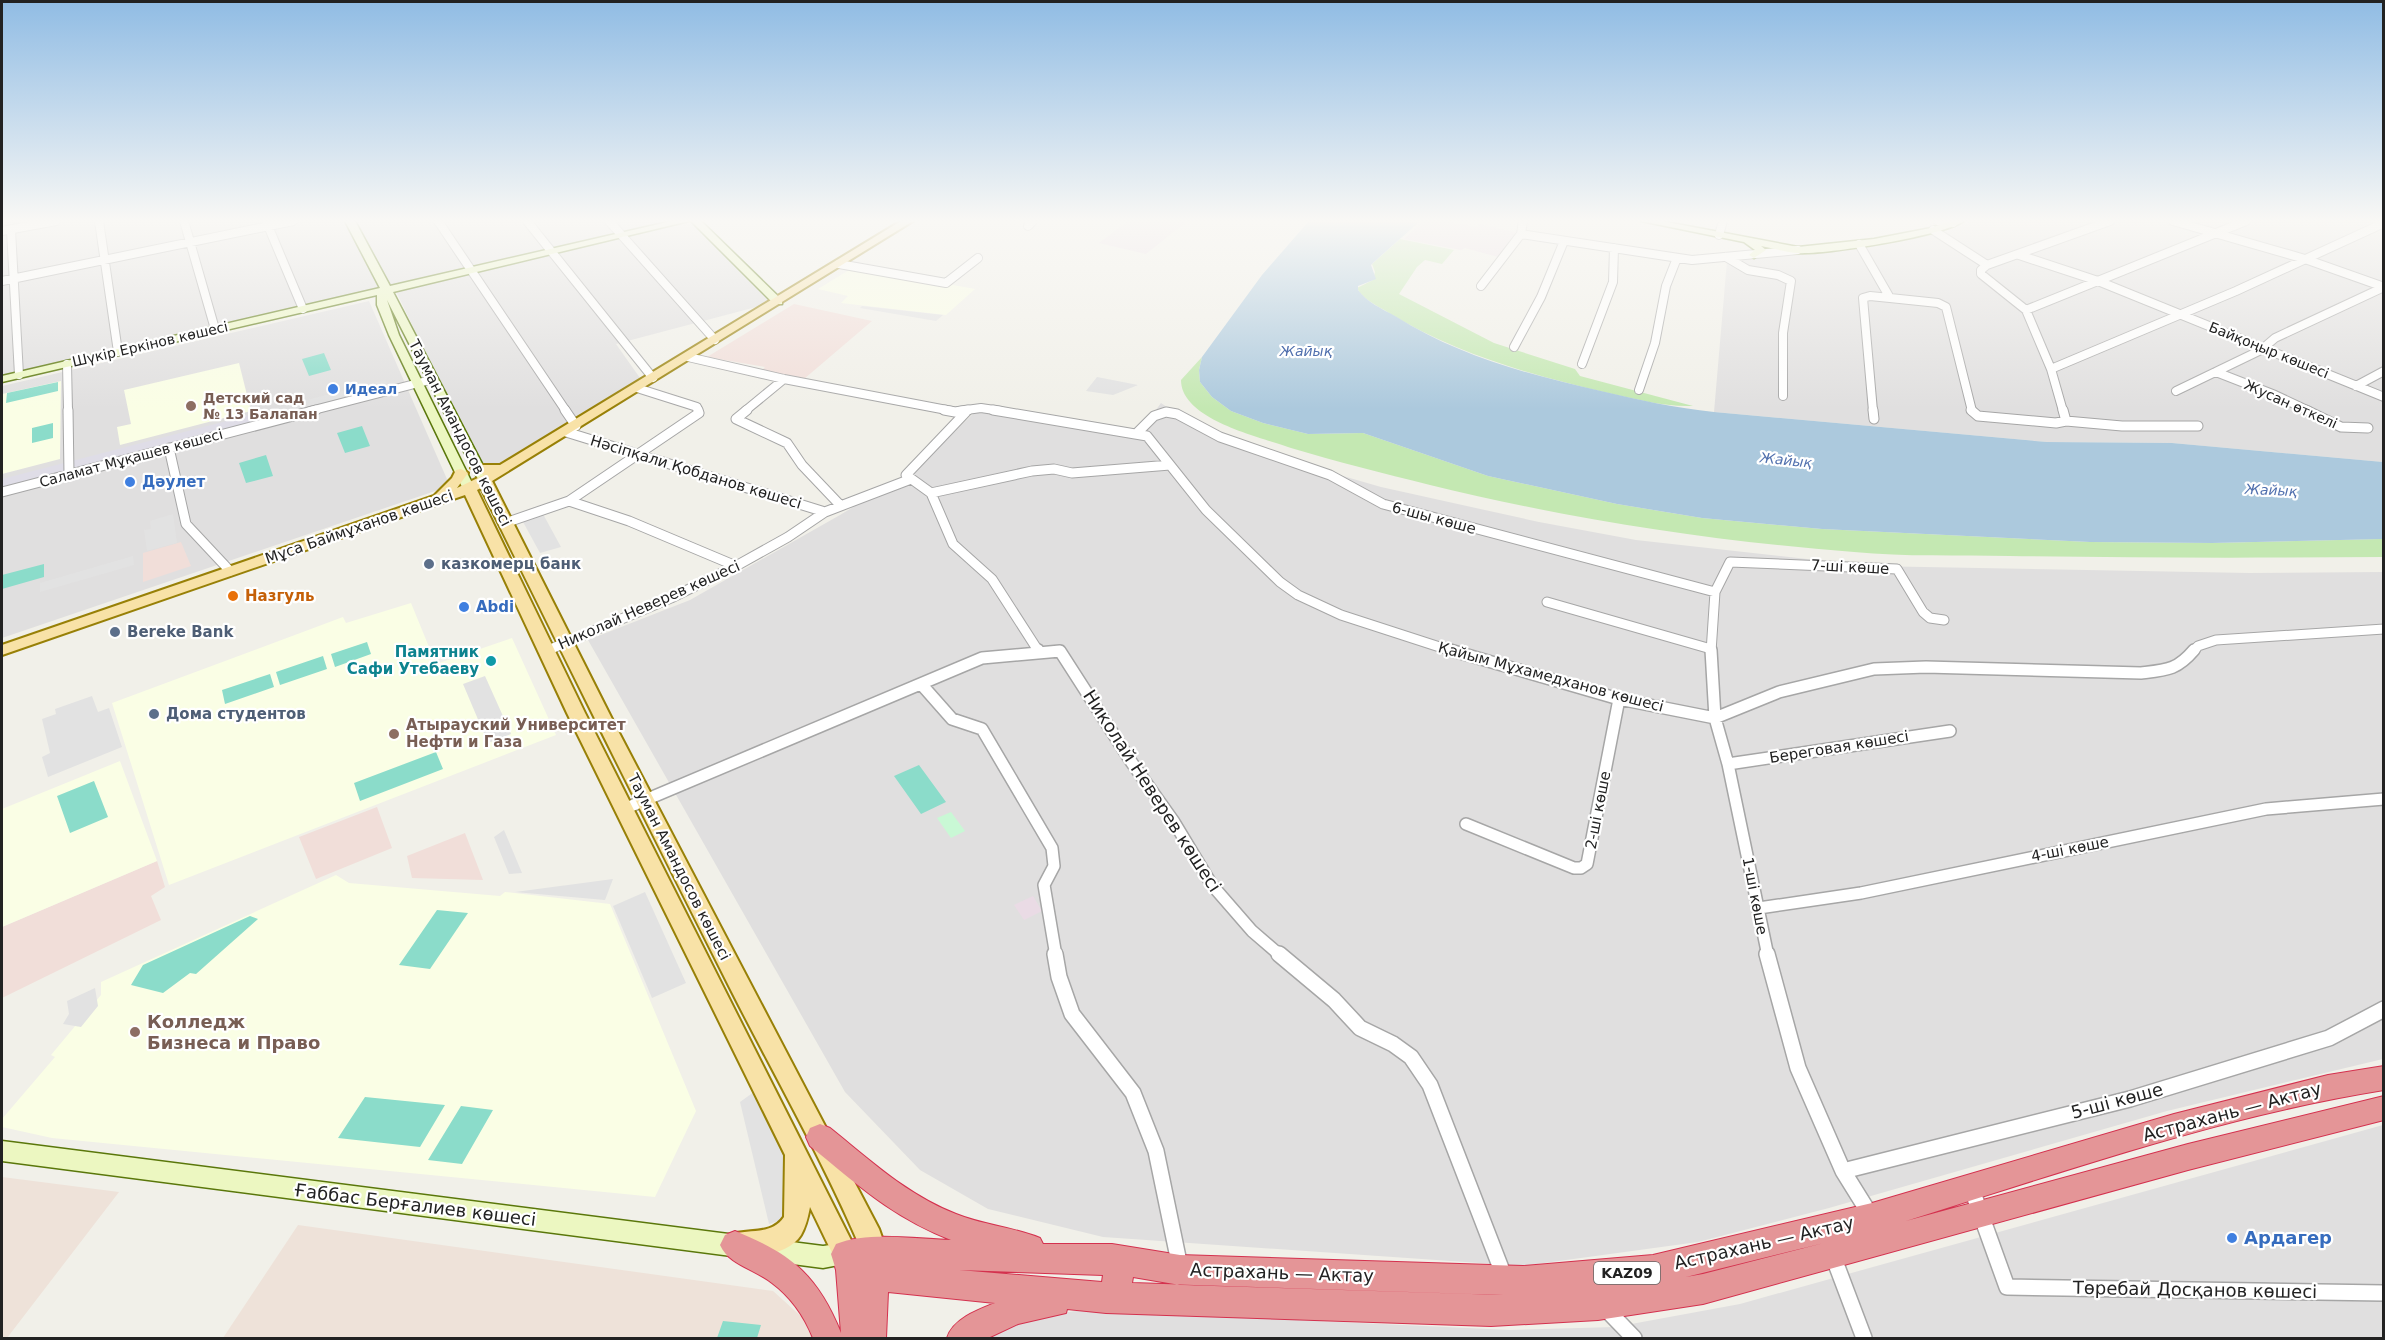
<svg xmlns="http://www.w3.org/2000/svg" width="2385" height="1340" viewBox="0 0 2385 1340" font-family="'DejaVu Sans',sans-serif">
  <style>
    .residential { fill: #e0dfdf }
    .commercial { fill: #f1ded9 }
    .industrial { fill: #eadbe5 }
    .education { fill: #fafee5 }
    .military { fill: #eee2d9 }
    .grass { fill: #c4e8b2 }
    .park { fill: #c9f8d5 }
    .pitch { fill: #8bdcca }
    .parking { fill: #e2e2e2 }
    .plaza { fill: #dfdde7 }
    .water { fill: #acc9dd }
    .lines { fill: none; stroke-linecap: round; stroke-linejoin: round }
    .street-far3-casing { stroke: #a6a6a6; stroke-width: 10 }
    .street-far2-casing { stroke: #a6a6a6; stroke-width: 11 }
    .street-far1-casing { stroke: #a6a6a6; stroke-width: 14 }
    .street-casing { stroke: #a6a6a6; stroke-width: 18 }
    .secondary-casing { stroke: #5a770a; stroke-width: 3 }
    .primary-casing { stroke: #988007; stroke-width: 4 }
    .highway-casing { stroke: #d4314e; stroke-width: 2 }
    .street-far3 { stroke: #fff; stroke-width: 8 }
    .street-far2 { stroke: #fff; stroke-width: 9 }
    .street-far1 { stroke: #fff; stroke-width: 11 }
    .street { stroke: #fff; stroke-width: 15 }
    .secondary { fill: #ecf7c1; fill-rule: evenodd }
    .primary { fill: #f8e2a7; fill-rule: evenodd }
    .highway { fill: #e49597; fill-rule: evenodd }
    .shop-dot { fill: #3f7fe0; stroke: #fff; stroke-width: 2 }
    .education-dot { fill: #8d6e63; stroke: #fff; stroke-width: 2 }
    .service-dot { fill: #5c6f8a; stroke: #fff; stroke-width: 2 }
    .food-dot { fill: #e8710a; stroke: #fff; stroke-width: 2 }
    .culture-dot { fill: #0f9aa8; stroke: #fff; stroke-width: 2 }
    .labels { text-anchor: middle; stroke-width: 4.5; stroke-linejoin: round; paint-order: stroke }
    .far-street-label { font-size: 14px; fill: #222; stroke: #fff }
    .far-water-label { font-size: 14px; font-style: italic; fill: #5170ae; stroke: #fff }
    .far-shop-label { font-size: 14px; font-weight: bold; fill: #366cbe; stroke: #fff; text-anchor: start }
    .far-education-label { font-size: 14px; font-weight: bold; fill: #785e54; stroke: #fff; text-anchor: start }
    .shield { fill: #fff; stroke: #646464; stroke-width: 1.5 }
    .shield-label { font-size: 14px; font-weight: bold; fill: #222 }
    .street-label { font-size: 15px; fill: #222; stroke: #fff }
    .shop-label { font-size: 15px; font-weight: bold; fill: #366cbe; stroke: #fff; text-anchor: start }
    .service-label { font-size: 15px; font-weight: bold; fill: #4e5e75; stroke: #fff; text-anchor: start }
    .food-label { font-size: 15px; font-weight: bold; fill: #c56008; stroke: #fff; text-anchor: start }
    .culture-label { font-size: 15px; font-weight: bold; fill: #0d838f; stroke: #fff; text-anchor: end }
    .education-label { font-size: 15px; font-weight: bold; fill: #785e54; stroke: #fff; text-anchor: start }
    .near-street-label { font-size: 18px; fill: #222; stroke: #fff }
    .near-education-label { font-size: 18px; font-weight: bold; fill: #785e54; stroke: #fff; text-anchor: start }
    .near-shop-label { font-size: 18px; font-weight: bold; fill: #366cbe; stroke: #fff; text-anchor: start }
  </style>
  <rect width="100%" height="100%" fill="#f1f0e9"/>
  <path class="residential" d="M2,221H690L768,300L760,306L616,344L640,378L483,473L393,285L2,375Z
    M1973,221H2383V462L2172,443L2047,442L1714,412L1727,261L1896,243L1948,231Z
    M369,301L450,486L2,638V386Z
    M1161,403L1201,431L1249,449L1381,487L1539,522L1636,540L1869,566L2249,573L2383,572V1059L2167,1111L1829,1208L1698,1242L1523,1266L1103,1237L988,1209L920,1170L845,1092L588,640L690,600L840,515L916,469L977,410L1136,437Z
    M2383,1125V1338H984L1032,1317L1083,1310L1510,1330L1615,1327L1740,1304Z"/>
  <path class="commercial" d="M794,304L872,321L804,379L761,371L765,367L707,357Z
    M181,542L191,566L143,582V553Z
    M377,807L392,848L316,879L299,837Z
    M465,833L483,880L412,878L407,856Z
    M157,861L165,887L151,896L161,920L2,998V927Z"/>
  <path class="industrial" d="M1128,221H1187L1146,254L1099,243Z
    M1423,221H1444L1476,227L1480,224L1518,233L1498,257L1465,248L1461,250L1404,239Z
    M1033,896L1042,911L1024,920L1014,905Z"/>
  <path class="education" d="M854,267L975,289L946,315L841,303L848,296L818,289Z
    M239,363L251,411L120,445L117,427L131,424L124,390Z
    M61,381L60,459L2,474V394Z
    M411,603L436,664L512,638L556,735L169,885L112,703L343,617L346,623Z
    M120,761L157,861L2,927V809Z
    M336,875L349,883L500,896L505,892L610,904L696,1111L655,1197L52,1138L2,1127V1119L55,1057L51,1055L101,995V982Z"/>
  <path class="military" d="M2,1177L119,1192L7,1338H2Z
    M298,1225L773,1291L814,1328L816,1338H223Z"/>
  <path class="grass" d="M1400,239L1454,250L1442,264L1425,260L1417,267L1399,294L1494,343L1575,369L1580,376L1693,406C1663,407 1637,399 1608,393C1531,375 1456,354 1389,313C1378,306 1362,299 1357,288L1373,280L1375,272L1372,264Z
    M1202,357L1199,370L1200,382L1212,397L1231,411L1263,423L1308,434L1363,433L1488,476L1617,504L1702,518L1822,529L2090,542L2212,543L2381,539H2383V557C2259,558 2134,558 2010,556C1958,555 1905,557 1854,552C1711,541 1569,519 1430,485C1383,473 1337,462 1291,448C1261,437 1181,420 1181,380Z"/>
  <path class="park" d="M951,812L965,831L951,838L937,818Z"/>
  <path class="pitch" d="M324,353L331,370L309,376L302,359Z
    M58,382V391L6,403L7,393Z
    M53,423V438L32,443V428Z
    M362,426L370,446L345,453L337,433Z
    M266,455L273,476L246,483L239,463Z
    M44,564V577L2,589V575Z
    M367,642L371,654L335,667L331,654Z
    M323,656L327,669L280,685L276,672Z
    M270,674L274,687L225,704L222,690Z
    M436,752L443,769L360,801L354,783Z
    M919,765L946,802L921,814L894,776Z
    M94,781L108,817L70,833L57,796Z
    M437,910L468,913L430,969L399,965Z
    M250,916L258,919L196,974L190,973L163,993L131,985L143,965Z
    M365,1097L445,1105L420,1147L338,1138Z
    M461,1106L493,1110L462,1164L428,1160Z
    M723,1321L761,1325L757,1338H717Z"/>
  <path class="parking" d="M862,306L943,315L936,321L860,308Z
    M1097,377L1138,385L1113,395L1086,391Z
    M385,380L388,386L266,418L264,411Z
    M173,514L177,543L147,551L144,530L151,529L150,521Z
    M543,514L561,547L540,553L522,520Z
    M133,556L134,565L40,592V583Z
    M485,676L511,734L488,743L463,684Z
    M92,696L98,712L109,708L122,747L48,777L42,757L50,753L42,719L56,714L55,709Z
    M504,830L522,873L509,874L494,837Z
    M613,879L605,900L515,892Z
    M645,892L686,983L652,998L613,906Z
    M95,988L98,1006L81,1027L63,1024L69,1014L67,1001Z
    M758,1089L816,1209L769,1224L740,1102Z"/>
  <path class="plaza" d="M250,415L252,422L2,487V479Z"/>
  <path class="water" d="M1309,221H1420L1374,262L1371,265L1376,279L1358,286V290C1367,302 1382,309 1395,316C1458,356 1530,375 1601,391C1639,400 1676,408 1714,412L2047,442L2172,443L2383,462V539L2212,543L2090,542L1822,529L1702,518L1617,504L1488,476L1363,433L1308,434L1263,423L1231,411L1212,397L1200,382L1199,370L1202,357L1262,275Z"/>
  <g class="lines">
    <defs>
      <path id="street-far3" d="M99,221L118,352
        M184,221L215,329
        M266,221L303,309
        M438,221L566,411
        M527,221L653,378
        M609,221L715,340
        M1938,221L1953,223
        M2173,221L2305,259L2384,287
        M1028,226L1033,221
        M11,230L19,375
        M1933,230L1987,265L1981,270V274L2026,310L2051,369L2063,411
        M2,231L56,221
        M1521,234L1692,260L1798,250
        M1719,235L1723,221
        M1859,244L1890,298L1870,296L1863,298L1873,411
        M2019,255L2098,281L2384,397
        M1726,257L1748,270L1778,275L1791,281L1783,333V396
        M839,264L946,283L978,258
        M1987,265L2110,221
        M2,281L293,221
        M1481,286L1521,234L1523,221
        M1890,298L1938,303L1946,307L1972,411
        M2026,310L2246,221
        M1514,347L1541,297L1564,241
        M688,357L784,379L952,411
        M67,364L68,411
        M1582,364L1613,282L1614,248
        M2051,369L2236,291L2384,223
        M2216,372L2275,395L2309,411
        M2356,386L2384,371
        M637,388L697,407L698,411
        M1639,390L1655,343L1666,286L1677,258
        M2176,391L2261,350L2275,338L2384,287
        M310,411L434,379
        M745,411L784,379
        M959,411L981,408L1001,411"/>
      <path id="street-far2" d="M68,410L69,474
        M565,410L576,426
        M747,410L736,419L787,443L802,465L840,505
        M944,410L955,412L968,410
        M968,410L906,475L931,493L953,544L992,579L1039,652
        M993,410L1147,436L1206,510L1280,582L1298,595L1341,615L1455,652
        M1873,410L1874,419
        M1971,410L1978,416L2056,423L2066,421L2122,426H2198
        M2063,410L2066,421
        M2306,410L2341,427L2368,428
        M566,432L825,512
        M1137,433L1154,416L1166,412L1177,414L1220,437L1330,475L1383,504L1715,592
        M169,448L186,524L230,571
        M2,492L316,410
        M931,493L1032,471L1054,469L1072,473L1170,465
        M569,501L629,521L736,566
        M505,523L569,501L699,413L698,410
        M1547,602L1711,649
        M546,651L671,598L736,566L788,537L825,512L911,479
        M1048,652H1060
        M1711,652L1715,592L1730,562L1897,569L1923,612L1930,618L1944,620
        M2193,652L2198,646L2216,640L2384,629"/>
      <path id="street-far1" d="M1038,650L1039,652
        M1450,650L1619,699L1715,718L1779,692L1874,669L1926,667L2141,673C2167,670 2177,670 2194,650
        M1711,650L1715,718L1728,764L1768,956
        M546,651L548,650
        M922,685L952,719L982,729L1052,848L1054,866L1044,885L1056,956
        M1728,764L1950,731
        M624,809L982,658L1060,651L1132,763L1174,822L1212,885L1252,931L1281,956
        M1466,824L1574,868H1581L1587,864L1619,699
        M1759,908L1861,893L2266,809L2384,799"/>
      <path id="street" d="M1055,954L1059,977L1072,1014L1133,1093L1156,1151L1180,1267
        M1279,954L1334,1000L1360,1028L1393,1044L1411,1057L1430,1085L1504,1276
        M1767,954L1798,1068L1843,1171L1871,1216
        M1843,1171L2130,1099L2329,1038L2384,1009
        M1971,1187L2007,1287L2384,1293
        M1833,1256L1864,1338
        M1605,1308L1634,1338"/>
      <path id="secondary" d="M345,221H355L390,286L672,221H689L393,292L491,481L485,485L479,481L387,300L399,335L475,489L469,493L463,489L389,335L377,305V295L2,382V376L380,288Z
        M691,221H701L782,300V304H774Z
        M1641,221H1661L1798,247L1874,239L1931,228L1950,221H1964C1943,236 1825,255 1797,253C1785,252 1773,248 1761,246L1766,250L1754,258L1749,255L1755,250L1744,242Z
        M2,1141L823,1246L846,1243L854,1246L857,1254L854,1262L823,1268L2,1161Z"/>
      <path id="primary" d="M901,221H913L492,481L616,727L879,1229L887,1252L884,1261L875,1264L866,1261C827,1167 776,1079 730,988C646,822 563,655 481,488L477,490L585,713L858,1254L855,1263L846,1266L837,1263L810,1207C808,1217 806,1226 801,1235C789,1255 749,1261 729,1253L726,1244L729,1235C749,1228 771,1236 784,1217L785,1155L567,713L465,495L2,655V645L434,496L452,478L456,470L461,469L468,473L457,488L484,475L471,468L473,465H500Z"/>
      <path id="highway" d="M2384,1066V1090C2221,1116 2063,1172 1906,1221L2188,1144L2384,1096V1120L2188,1170L1703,1304L1598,1320L1491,1326L1106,1313L1067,1309L1066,1313L1018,1324L988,1338H947C953,1319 977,1310 995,1303L888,1292L886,1338H813C804,1316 791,1297 772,1283C756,1270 728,1264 720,1245L725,1235L735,1231C792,1254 818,1276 841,1333L836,1270L831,1254L836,1244C867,1231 917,1239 951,1240C892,1217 858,1185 810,1146L806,1137L810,1128L820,1124L830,1128C870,1160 907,1195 956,1214C983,1225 1013,1227 1040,1238L1043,1244H1112L1180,1255L1523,1266L1653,1255L1872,1203L2174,1114L2328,1075ZM1824,1243L1703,1274L1686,1277ZM959,1270L1103,1275L1102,1282ZM1133,1277L1180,1285L1503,1295L1132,1283Z"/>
    </defs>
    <use href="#street-far3" class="street-far3-casing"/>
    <use href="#street-far2" class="street-far2-casing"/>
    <use href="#street-far1" class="street-far1-casing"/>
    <use href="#street" class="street-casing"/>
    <use href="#secondary" class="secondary-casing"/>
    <use href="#primary" class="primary-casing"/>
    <use href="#highway" class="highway-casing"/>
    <use href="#street-far3" class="street-far3"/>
    <use href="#street-far2" class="street-far2"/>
    <use href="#street-far1" class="street-far1"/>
    <use href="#street" class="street"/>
    <use href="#secondary" class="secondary"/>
    <use href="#primary" class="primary"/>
    <use href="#highway" class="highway"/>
  </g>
  <linearGradient id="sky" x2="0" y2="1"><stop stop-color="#90bce4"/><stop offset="0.54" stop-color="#f9f8f5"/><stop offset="1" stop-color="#f9f8f5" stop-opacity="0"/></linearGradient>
  <rect width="2385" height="409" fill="url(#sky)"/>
  <g class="shop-dot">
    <circle cx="333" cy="389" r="6"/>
    <circle cx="130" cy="482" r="6"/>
    <circle cx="464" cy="607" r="6"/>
    <circle cx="2232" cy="1238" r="6"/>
  </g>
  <g class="education-dot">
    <circle cx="191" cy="406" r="6"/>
    <circle cx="394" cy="734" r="6"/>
    <circle cx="135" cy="1032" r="6"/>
  </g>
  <g class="service-dot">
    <circle cx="429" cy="564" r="6"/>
    <circle cx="115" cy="632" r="6"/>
    <circle cx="154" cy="714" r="6"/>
  </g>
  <circle class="food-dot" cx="233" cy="596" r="6"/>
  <circle class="culture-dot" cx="491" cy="661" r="6"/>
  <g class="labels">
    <g class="far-street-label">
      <text transform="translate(150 344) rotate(-13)" y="5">Шүкір Еркінов көшесі</text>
      <text transform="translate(2269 350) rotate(22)" y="5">Байқоңыр көшесi</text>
      <text transform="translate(2291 404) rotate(24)" y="5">Жусан өткелі</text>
      <text transform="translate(131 458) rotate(-15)" y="5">Саламат Мұқашев көшесі</text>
    </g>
    <g class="far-water-label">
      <text x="1306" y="356">Жайық</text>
      <text transform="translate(1786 460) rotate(6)" y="5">Жайық</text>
      <text transform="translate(2271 490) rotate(3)" y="5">Жайық</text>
    </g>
    <g class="far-shop-label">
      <text x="345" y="394">Идеал</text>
    </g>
    <g class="far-education-label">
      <text x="203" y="403">Детский сад<tspan x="203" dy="16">№ 13 Балапан</tspan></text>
    </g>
    <rect class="shield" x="1594" y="1262" width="66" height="22" rx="4.5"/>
    <g class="shield-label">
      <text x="1627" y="1278">KAZ09</text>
    </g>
    <g class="street-label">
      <text transform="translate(460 433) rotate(63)" y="5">Тауман Амандосов көшесі</text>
      <text transform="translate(696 472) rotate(17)" y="5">Нәсіпқали Қобданов көшесі</text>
      <text transform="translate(1434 518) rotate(15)" y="5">6-шы көше</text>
      <text transform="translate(359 527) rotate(-19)" y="5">Мұса Баймұханов көшесі</text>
      <text transform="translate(1850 567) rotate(3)" y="5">7-шi көше</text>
      <text transform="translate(649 605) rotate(-24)" y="5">Николай Неверев көшесі</text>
      <text transform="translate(1551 677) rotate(15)" y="5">Қайым Мұхамедханов көшесi</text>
      <text transform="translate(1839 747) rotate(-9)" y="5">Береговая көшесі</text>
      <text transform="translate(1598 810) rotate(-79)" y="5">2-ші көше</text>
      <text transform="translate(2070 849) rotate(-11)" y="5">4-шi көше</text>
      <text transform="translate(679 867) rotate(63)" y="5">Тауман Амандосов көшесі</text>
      <text transform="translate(1755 896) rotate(79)" y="5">1-ші көше</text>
    </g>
    <g class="shop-label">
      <text x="142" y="487">Дәулет</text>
      <text x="476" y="612">Abdi</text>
    </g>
    <g class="service-label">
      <text x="441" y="569">казкомерц банк</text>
      <text x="127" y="637">Bereke Bank</text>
      <text x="166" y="719">Дома студентов</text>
    </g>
    <g class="food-label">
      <text x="245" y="601">Назгуль</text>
    </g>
    <g class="culture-label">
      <text x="479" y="657">Памятник<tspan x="479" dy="17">Сафи Утебаеву</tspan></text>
    </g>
    <g class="education-label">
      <text x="406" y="730">Атырауский Университет<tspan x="406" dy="17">Нефти и Газа</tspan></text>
    </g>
    <g class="near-street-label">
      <text transform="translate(1152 791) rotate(57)" y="6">Николай Неверев көшесі</text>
      <text transform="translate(2117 1101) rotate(-15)" y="6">5-шi көше</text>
      <text transform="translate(2232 1112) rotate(-15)" y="6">Астрахань — Актау</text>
      <text transform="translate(415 1205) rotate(7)" y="6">Ғаббас Берғалиев көшесі</text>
      <text transform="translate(1764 1243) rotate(-13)" y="6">Астрахань — Актау</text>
      <text transform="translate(1282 1273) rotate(2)" y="6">Астрахань — Актау</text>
      <text transform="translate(2195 1290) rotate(1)" y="6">Төребай Досқанов көшесі</text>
    </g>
    <g class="near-education-label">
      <text x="147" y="1028">Колледж<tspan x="147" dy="21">Бизнеса и Право</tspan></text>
    </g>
    <g class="near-shop-label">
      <text x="2244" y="1244">Ардагер</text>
    </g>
  </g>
  <rect width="2385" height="1340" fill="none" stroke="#222222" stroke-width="6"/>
</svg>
